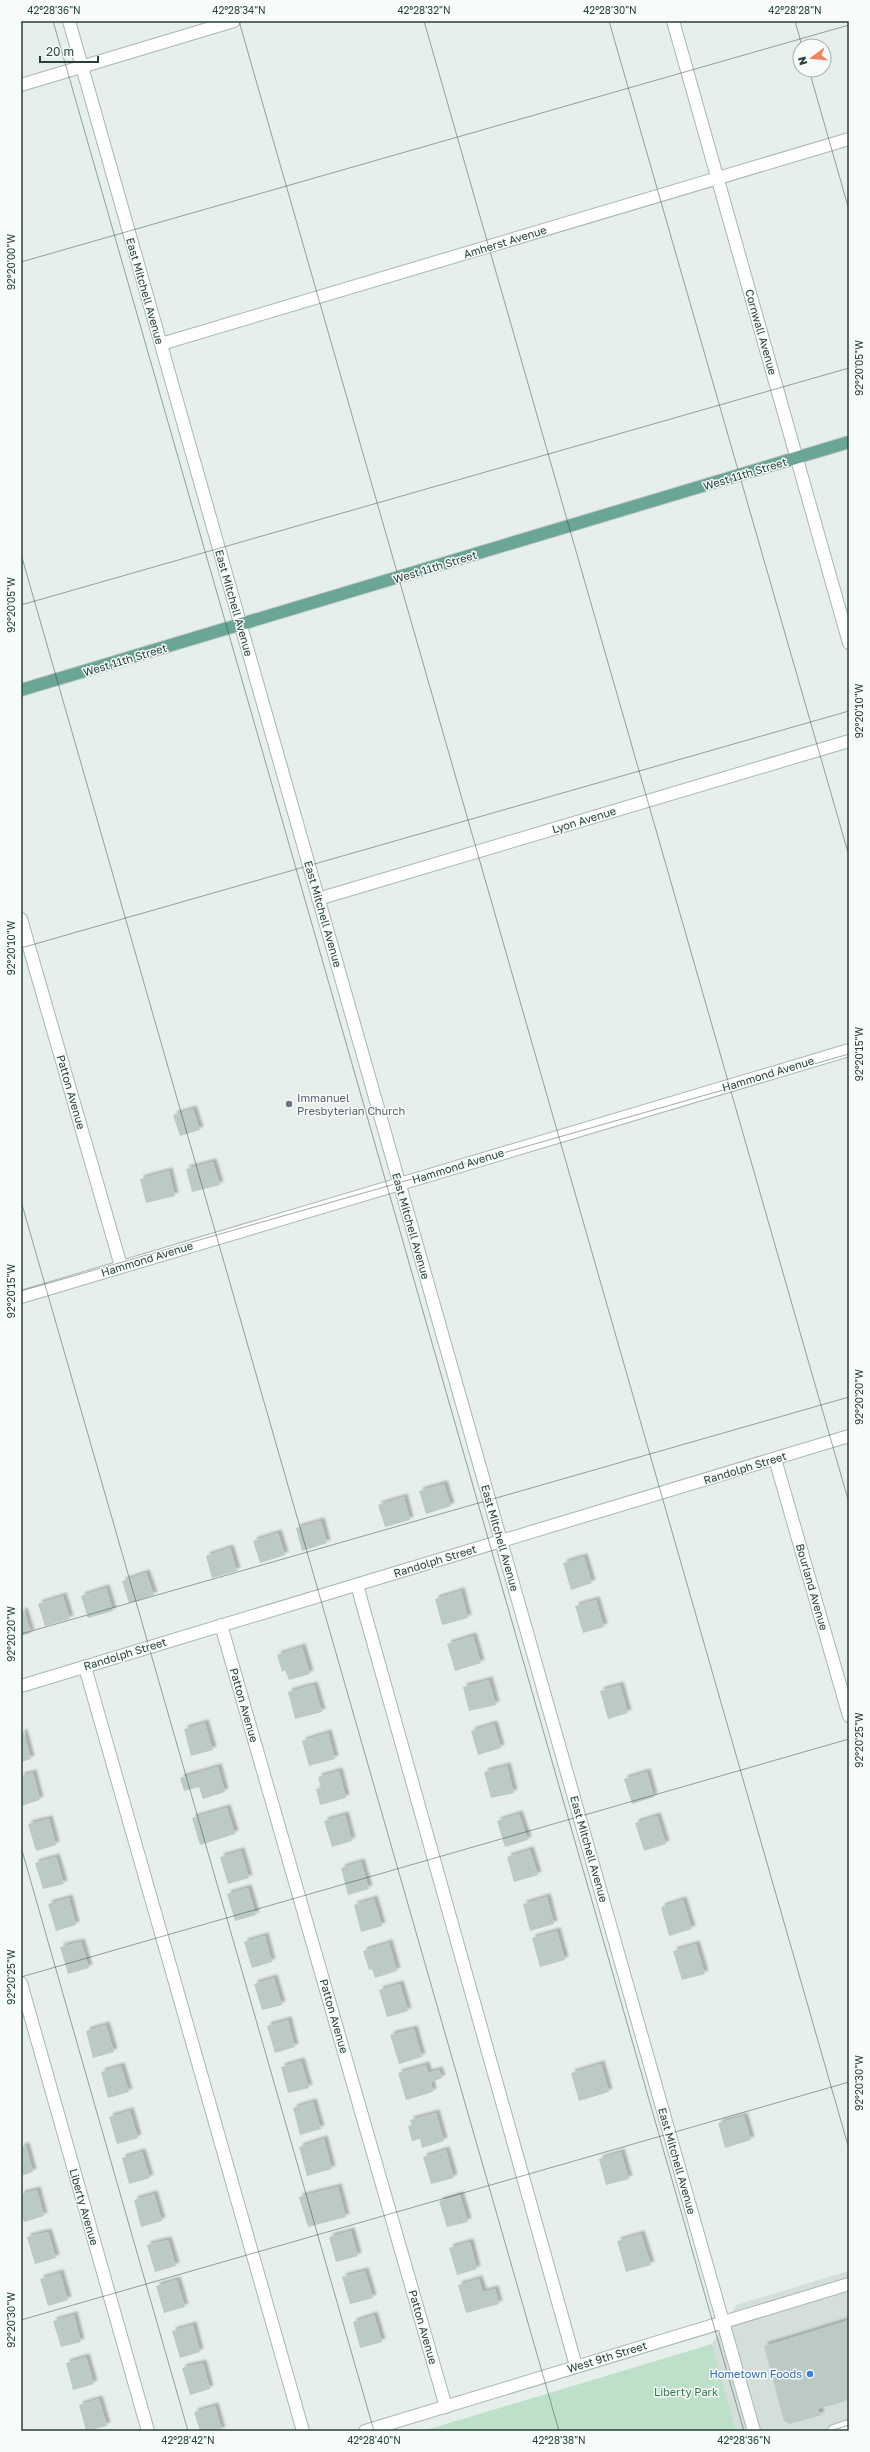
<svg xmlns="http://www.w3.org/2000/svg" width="870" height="2452" viewBox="0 0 870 2452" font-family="'Golos Text',sans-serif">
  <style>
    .built { fill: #d4dfda }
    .green { fill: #bfe0c8 }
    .building { fill: #bbcac4; filter: url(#shadow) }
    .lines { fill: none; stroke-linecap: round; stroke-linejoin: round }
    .minor-casing { stroke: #a8b8b2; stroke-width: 14 }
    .major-casing { stroke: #c2cac8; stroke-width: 14 }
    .minor { stroke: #fff; stroke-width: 12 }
    .major { stroke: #6aa596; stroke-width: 12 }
    .ticks { fill: none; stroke: #24423a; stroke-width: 1; stroke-opacity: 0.45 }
    .worship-dot { fill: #6b7280; stroke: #f7fbf9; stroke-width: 1.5 }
    .shop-dot { fill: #3f7fe0; stroke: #f7fbf9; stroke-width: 1.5 }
    .labels { text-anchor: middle; stroke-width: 3; stroke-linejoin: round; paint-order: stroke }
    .street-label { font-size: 11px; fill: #24423a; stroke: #f7fbf9 }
    .worship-label { font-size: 11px; fill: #5b616d; stroke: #f7fbf9; text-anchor: start }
    .shop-label { font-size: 11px; fill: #366cbe; stroke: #f7fbf9; text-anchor: end }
    .park-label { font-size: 11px; fill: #2d7a4b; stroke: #f7fbf9 }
    .neatline { fill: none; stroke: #24423a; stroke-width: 1.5 }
    .ticks-label { font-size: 10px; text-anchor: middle; fill: #24423a }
  </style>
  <defs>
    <filter id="shadow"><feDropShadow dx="3.5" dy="-3.5" stdDeviation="1" flood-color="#0004"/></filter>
  </defs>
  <rect width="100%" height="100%" fill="#e6efeb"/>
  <path class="built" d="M849,2271V2431H736L712,2344L736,2305Z"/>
  <path class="green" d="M712,2344L736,2431H423Z"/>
  <path class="building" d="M193,1109L200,1130L180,1136L173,1115Z
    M213,1162L220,1185L192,1192L186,1169Z
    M169,1171L175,1196L146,1203L140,1179Z
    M444,1484L451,1506L426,1514L419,1491Z
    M404,1497L410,1520L385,1527L378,1505Z
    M321,1521L327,1543L302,1551L296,1528Z
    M278,1533L285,1555L260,1563L253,1541Z
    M230,1548L237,1571L212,1578L206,1556Z
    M584,1557L592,1583L571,1590L563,1563Z
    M146,1573L154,1595L129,1603L122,1581Z
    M106,1588L113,1611L88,1618L81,1596Z
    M461,1591L468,1618L442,1625L435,1599Z
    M63,1596L70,1619L45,1626L38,1604Z
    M596,1600L604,1627L583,1633L575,1606Z
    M24,1611L31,1633L21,1636V1612Z
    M473,1636L481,1663L455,1671L447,1644Z
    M302,1647L310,1674L289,1680L285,1670L282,1672L277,1655Z
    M489,1680L496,1705L469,1711L463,1687Z
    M314,1685L322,1712L295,1719L288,1692Z
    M620,1685L628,1713L608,1719L600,1691Z
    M205,1723L213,1750L191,1756L184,1729Z
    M494,1724L501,1748L478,1755L471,1731Z
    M21,1733H24L31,1759L21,1762Z
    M328,1733L335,1759L309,1766L302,1741Z
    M507,1766L514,1793L491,1798L484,1772Z
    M218,1767L225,1792L203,1799L199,1787L184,1791L180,1778Z
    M339,1771L346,1798L320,1805L316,1789L321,1788L318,1777Z
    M647,1772L654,1797L632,1804L624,1779Z
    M33,1773L40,1800L21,1806V1776Z
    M227,1808L235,1834L200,1845L192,1818Z
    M519,1814L528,1840L505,1847L497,1821Z
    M345,1815L352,1841L332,1847L324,1821Z
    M657,1816L666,1844L644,1851L635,1823Z
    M49,1819L56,1845L36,1851L28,1824Z
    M530,1850L538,1875L514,1882L507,1857Z
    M241,1851L249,1878L228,1884L220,1857Z
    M56,1857L64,1884L43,1889L35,1863Z
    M361,1862L369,1889L348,1895L341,1868Z
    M248,1888L256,1915L235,1921L227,1894Z
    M547,1897L554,1924L530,1931L523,1904Z
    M69,1898L76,1925L56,1931L48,1904Z
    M374,1899L382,1926L361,1932L354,1905Z
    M683,1900L692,1929L669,1936L661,1907Z
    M557,1931L565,1960L540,1967L532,1938Z
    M265,1936L272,1962L252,1968L244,1942Z
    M81,1942L89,1968L68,1974L60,1947Z
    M389,1943L397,1971L375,1978L372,1969L369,1970L363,1951Z
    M696,1944L705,1974L682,1980L673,1951Z
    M274,1978L282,2005L262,2010L254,1984Z
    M400,1984L408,2011L387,2017L379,1990Z
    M288,2020L295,2047L275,2053L267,2026Z
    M106,2025L114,2052L93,2058L86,2031Z
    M414,2029L422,2057L399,2064L390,2035Z
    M301,2061L309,2088L288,2093L281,2067Z
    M601,2064L609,2092L579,2101L571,2073Z
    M426,2065L428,2073L439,2070L442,2078L431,2082L433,2092L406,2100L398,2073Z
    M121,2066L129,2092L108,2098L101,2072Z
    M313,2102L321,2129L300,2135L293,2108Z
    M130,2111L138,2138L117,2144L109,2117Z
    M436,2113L444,2141L422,2148L420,2139L412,2141L408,2126L412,2125L410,2120Z
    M744,2116L751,2140L725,2148L718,2123Z
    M324,2139L332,2169L307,2176L299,2147Z
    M26,2146L33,2172L21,2176V2147Z
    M446,2150L454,2178L431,2184L423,2157Z
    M142,2152L150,2178L129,2184L122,2158Z
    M621,2152L629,2179L606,2185L599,2159Z
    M338,2187L346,2217L308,2227L299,2197Z
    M37,2190L44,2216L24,2222L21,2213V2194Z
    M154,2194L162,2221L141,2227L134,2200Z
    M460,2195L468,2222L447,2227L439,2201Z
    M351,2231L358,2256L336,2262L329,2237Z
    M48,2232L56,2258L35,2264L27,2237Z
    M641,2234L651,2265L626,2272L617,2241Z
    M168,2240L176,2266L155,2272L147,2245Z
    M470,2242L477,2269L457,2275L449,2248Z
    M365,2271L373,2298L350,2304L342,2277Z
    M60,2273L68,2300L48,2306L40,2279Z
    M479,2279L483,2292L495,2289L499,2304L466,2313L458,2285Z
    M177,2280L185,2307L164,2313L156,2286Z
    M74,2315L81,2342L61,2347L53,2321Z
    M374,2315L382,2342L360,2348L353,2322Z
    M849,2320V2400L818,2409L821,2415L790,2424L784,2421L764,2346Z
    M193,2325L200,2352L180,2358L172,2331Z
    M86,2357L94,2384L73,2390L66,2363Z
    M203,2363L210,2389L190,2395L182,2368Z
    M99,2399L107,2426L86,2431L79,2405Z
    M215,2406L222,2431H200L194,2412Z"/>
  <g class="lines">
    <defs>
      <path id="minor" d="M69,21L754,2431
        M673,21L849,643
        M21,85L234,21
        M161,344L849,139
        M318,899L849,741
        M21,919L121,1266
        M21,1297L849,1050
        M775,1459L849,1716
        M357,1585L576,2366
        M221,1625L446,2407
        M85,1667L303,2431
        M21,1686L849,1436
        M21,1983L148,2431
        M365,2431L849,2284
        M834,2431L849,2426"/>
      <path id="major" d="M21,690L849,442"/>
    </defs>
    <use href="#minor" class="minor-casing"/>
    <use href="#major" class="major-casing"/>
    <use href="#minor" class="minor"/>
    <use href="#major" class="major"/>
  </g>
  <path class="ticks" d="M53,21L744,2431M239,21L849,2149M424,21L849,1503M609,21L849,856M795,21L802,46M809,70L849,210M21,262L849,25M21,554L559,2431M21,605L849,368M21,948L849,711M21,1201L374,2431M21,1291L849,1054M21,1634L849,1397M21,1847L188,2431M21,1977L849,1739M21,2320L849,2082M830,2431L849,2425"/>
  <circle class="worship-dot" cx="289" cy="1104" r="4"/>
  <circle class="shop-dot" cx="810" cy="2374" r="4"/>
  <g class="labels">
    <g class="street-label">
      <text transform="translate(505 242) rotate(-17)" y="4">Amherst Avenue</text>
      <text transform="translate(145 291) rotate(74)" y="4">East Mitchell Avenue</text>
      <text transform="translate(761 332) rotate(74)" y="4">Cornwall Avenue</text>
      <text transform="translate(745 474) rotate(-17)" y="4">West 11th Street</text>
      <text transform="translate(435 567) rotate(-17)" y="4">West 11th Street</text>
      <text transform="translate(234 603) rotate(74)" y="4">East Mitchell Avenue</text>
      <text transform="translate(125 660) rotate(-17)" y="4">West 11th Street</text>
      <text transform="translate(584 820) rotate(-17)" y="4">Lyon Avenue</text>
      <text transform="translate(323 914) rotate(74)" y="4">East Mitchell Avenue</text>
      <text transform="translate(768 1074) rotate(-17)" y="4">Hammond Avenue</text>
      <text transform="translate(71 1092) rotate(74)" y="4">Patton Avenue</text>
      <text transform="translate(458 1166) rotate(-17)" y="4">Hammond Avenue</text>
      <text transform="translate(411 1226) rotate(74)" y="4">East Mitchell Avenue</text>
      <text transform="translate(147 1259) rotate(-17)" y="4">Hammond Avenue</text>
      <text transform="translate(745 1468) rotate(-17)" y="4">Randolph Street</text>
      <text transform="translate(500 1538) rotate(74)" y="4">East Mitchell Avenue</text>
      <text transform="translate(435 1561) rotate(-17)" y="4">Randolph Street</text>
      <text transform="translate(812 1587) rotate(74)" y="4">Bourland Avenue</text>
      <text transform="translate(125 1654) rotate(-17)" y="4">Randolph Street</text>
      <text transform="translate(244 1705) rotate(74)" y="4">Patton Avenue</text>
      <text transform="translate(589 1849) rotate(74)" y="4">East Mitchell Avenue</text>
      <text transform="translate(334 2016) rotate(74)" y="4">Patton Avenue</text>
      <text transform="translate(677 2161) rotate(74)" y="4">East Mitchell Avenue</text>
      <text transform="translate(84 2207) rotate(74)" y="4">Liberty Avenue</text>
      <text transform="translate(423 2327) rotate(74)" y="4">Patton Avenue</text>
      <text transform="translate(607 2357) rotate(-17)" y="4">West 9th Street</text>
    </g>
    <g class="worship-label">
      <text x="297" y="1102">Immanuel<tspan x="297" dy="13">Presbyterian Church</tspan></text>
    </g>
    <g class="shop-label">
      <text x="802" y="2378">Hometown Foods</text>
    </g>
    <g class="park-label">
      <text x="686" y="2396">Liberty Park</text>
    </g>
  </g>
  <rect width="870" height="2452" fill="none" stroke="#f7fbf9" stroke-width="44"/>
  <g transform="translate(812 58) rotate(254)"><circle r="19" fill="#f7fbf9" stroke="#a3b1ad"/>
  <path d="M0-3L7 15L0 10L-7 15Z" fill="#f4845f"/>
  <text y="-6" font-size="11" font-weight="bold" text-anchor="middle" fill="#24423a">N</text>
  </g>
  <path d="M40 56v6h58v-6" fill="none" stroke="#24423a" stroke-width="2"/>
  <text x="46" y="56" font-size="12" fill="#24423a" stroke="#f7fbf9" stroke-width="3" paint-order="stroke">20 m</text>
  <rect x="22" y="22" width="826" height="2408" class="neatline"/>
  <g class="ticks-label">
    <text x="54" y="14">42°28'36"N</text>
    <text x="239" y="14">42°28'34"N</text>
    <text x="424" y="14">42°28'32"N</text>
    <text x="610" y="14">42°28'30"N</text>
    <text x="795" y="14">42°28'28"N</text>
    <text transform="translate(11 262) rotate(-90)" y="4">92°20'00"W</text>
    <text transform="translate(859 368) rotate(-90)" y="4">92°20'05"W</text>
    <text transform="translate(11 605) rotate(-90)" y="4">92°20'05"W</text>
    <text transform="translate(859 711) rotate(-90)" y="4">92°20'10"W</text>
    <text transform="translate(11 948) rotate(-90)" y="4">92°20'10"W</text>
    <text transform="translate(859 1054) rotate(-90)" y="4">92°20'15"W</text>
    <text transform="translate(11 1291) rotate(-90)" y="4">92°20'15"W</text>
    <text transform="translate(859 1397) rotate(-90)" y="4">92°20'20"W</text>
    <text transform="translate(11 1634) rotate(-90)" y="4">92°20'20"W</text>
    <text transform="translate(859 1740) rotate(-90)" y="4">92°20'25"W</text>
    <text transform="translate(11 1977) rotate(-90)" y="4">92°20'25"W</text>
    <text transform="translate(859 2083) rotate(-90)" y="4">92°20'30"W</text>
    <text transform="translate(11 2320) rotate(-90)" y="4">92°20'30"W</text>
    <text x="188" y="2444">42°28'42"N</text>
    <text x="374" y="2444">42°28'40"N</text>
    <text x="559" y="2444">42°28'38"N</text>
    <text x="744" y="2444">42°28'36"N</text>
  </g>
</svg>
